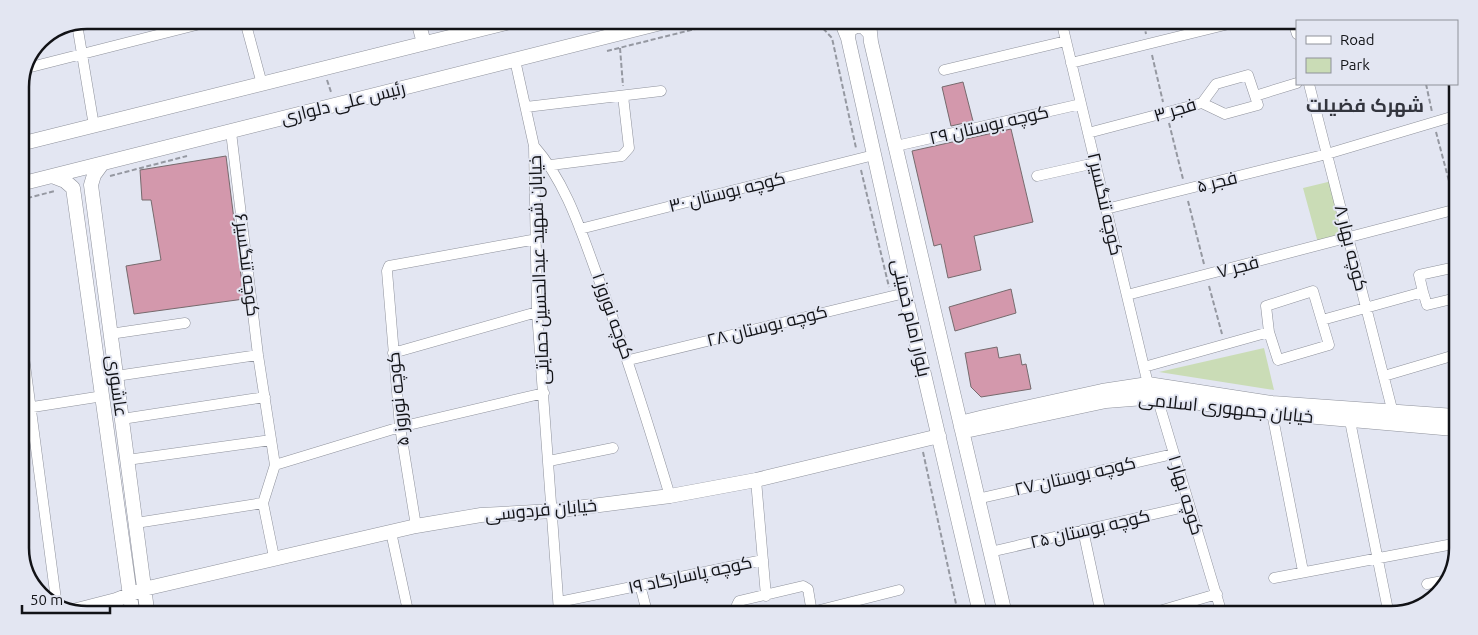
<svg xmlns="http://www.w3.org/2000/svg" width="1478" height="635" viewBox="0 0 1478 635" font-family="Ubuntu,Cairo,sans-serif">
  <style>
    .green { fill: #cadcb6 }
    .building { fill: #d398ac; stroke: #766a6d }
    .lines { fill: none; stroke-linecap: round; stroke-linejoin: round }
    .street-casing { stroke: #8f929c; stroke-width: 11 }
    .secondary-casing { stroke: #8f929c; stroke-width: 15 }
    .path { stroke: #9598a1; stroke-width: 2; stroke-dasharray: 5 2.5; stroke-linecap: butt }
    .street { stroke: #fff; stroke-width: 10 }
    .secondary { stroke: #fff; stroke-width: 14 }
    .labels { text-anchor: middle; stroke-width: 4; stroke-linejoin: round; paint-order: stroke }
    .street-label { font-size: 18px; fill: #121317; stroke: #e3e6f2 }
    .neighbourhood-label { font-size: 19px; font-weight: bold; fill: #33353e; stroke: #e3e6f2 }
    .rim { fill: none; stroke: #121317; stroke-width: 2.5 }
  </style>
  <rect width="100%" height="100%" fill="#e3e6f2"/>
  <path class="green" d="M1332,181L1346,235L1318,243L1303,188Z
    M1264,348L1274,390L1159,372Z"/>
  <path class="building" d="M963,82L973,121L951,126L942,87Z
    M1011,129L1033,222L974,236L981,270L948,278L941,244L934,246L912,151Z
    M226,156L244,299L134,314L126,266L161,260L151,200H142L140,170Z
    M1011,289L1016,313L955,331L949,307Z
    M997,347L999,358L1020,354L1022,365L1026,364L1031,389L981,397L971,387L965,353Z"/>
  <g class="lines">
    <defs>
      <path id="street" d="M245,21L262,84
        M77,24L94,126
        M1062,24L1148,384
        M1294,25L1297,34
        M515,60L534,146L537,312L559,612
        M1071,63L1229,24
        M27,68L216,20
        M944,70L1066,41
        M1309,84L1393,413
        M1202,103L1225,114L1258,105L1255,96
        M526,107L661,91
        M231,132L258,355L275,465L263,503L274,557
        M1088,133L1202,103L1216,84L1248,75L1255,96L1297,83
        M534,146C565,181 580,228 596,272C624,346 647,420 670,496
        M896,146L1081,104
        M551,165L622,156L629,148L623,96
        M1037,176L1095,163
        M1106,209L1327,154L1458,115
        M580,229L874,155
        M1423,292L1419,275L1456,267
        M1127,295L1457,209
        M1322,320L1423,292L1427,305L1456,298
        M20,327L57,607
        M110,334L185,323
        M393,353L537,312
        M629,360L905,293
        M1144,367L1269,332L1278,360L1329,345L1313,291L1266,306L1269,332
        M116,376L258,355
        M1384,376L1455,355
        M1157,397L1222,614
        M20,409L103,396
        M1272,413L1303,571
        M122,419L265,397
        M1350,421L1389,615
        M127,460L271,440
        M549,461L613,448
        M275,465L400,427L544,393
        M756,480L766,596
        M977,499L1173,454
        M136,523L263,503
        M416,526L400,427L387,271L389,266L537,239
        M1083,530L1101,614
        M391,532L408,611
        M990,552L1189,506
        M1274,578L1453,544
        M1427,584L1448,580
        M640,585L647,612
        M559,602L763,560
        M812,612L899,590
        M739,613L737,605L739,601L803,586L808,589L812,613
        M1149,614L1217,594"/>
      <path id="secondary" d="M418,21L424,43
        M842,23L848,38L905,293L980,613
        M869,23L871,42L1005,614
        M848,38L849,30L856,26H863L869,32
        M20,144L510,22
        M102,164L94,175L91,185L147,610
        M52,176L65,181L73,188L132,610
        M20,184L665,22
        M1454,429L1272,413L1157,397L1106,401L970,430L961,427L968,421L984,417L1102,391L1148,384L1272,403L1455,416
        M77,610L116,600L144,589L416,526L481,515L553,511L670,496L756,480L939,436"/>
    </defs>
    <use href="#street" class="street-casing"/>
    <use href="#secondary" class="secondary-casing"/>
    <path class="path" d="M818,23L832,38L856,148
      M1144,24L1146,34
      M620,48L623,86
      M607,51L723,22
      M1152,55L1163,102
      M327,80L331,92
      M1426,84L1432,112
      M1169,123L1183,179
      M1436,132L1454,200
      M861,170L889,287
      M110,176L187,156
      M20,200L55,191
      M1188,201L1204,264
      M1209,286L1222,334
      M923,452L958,613"/>
    <use href="#street" class="street"/>
    <use href="#secondary" class="secondary"/>
  </g>
  <g class="labels">
    <g class="street-label">
      <text transform="translate(343 103) rotate(-14)" y="6">رئیس علی دلواری</text>
      <text transform="translate(1175 110) rotate(-17)" y="6">فجر ۳</text>
      <text transform="translate(989 125) rotate(-13)" y="6">کوچه بوستان ۲۹</text>
      <text transform="translate(1217 182) rotate(-14)" y="6">فجر ۵</text>
      <text transform="translate(727 192) rotate(-14)" y="6">کوچه بوستان ۳۰</text>
      <text transform="translate(1105 204) rotate(77)" y="6">کوچه تنگسیر۲</text>
      <text transform="translate(1351 248) rotate(76)" y="6">کوچه بهار ۸</text>
      <text transform="translate(247 265) rotate(83)" y="6">کوچه تنگسیر۶</text>
      <text transform="translate(1238 267) rotate(-15)" y="6">فجر ۷</text>
      <text transform="translate(539 270) rotate(-92)" y="6">خیابان شهید عبدالحسین حمایتی</text>
      <text transform="translate(613 316) rotate(70)" y="6">کوچه نوروز ۱</text>
      <text transform="translate(911 318) rotate(77)" y="6">بلوار امام خمینی</text>
      <text transform="translate(767 326) rotate(-14)" y="6">کوچه بوستان ۲۸</text>
      <text transform="translate(117 386) rotate(82)" y="6">عاشوری</text>
      <text transform="translate(398 399) rotate(-96)" y="6">کوچه نوروز ۵</text>
      <text transform="translate(1226 408) rotate(6)" y="6">خیابان جمهوری اسلامی</text>
      <text transform="translate(1075 476) rotate(-13)" y="6">کوچه بوستان ۲۷</text>
      <text transform="translate(1186 495) rotate(73)" y="6">کوچه بهار ۱</text>
      <text transform="translate(541 510) rotate(-5)" y="6">خیابان فردوسی</text>
      <text transform="translate(1090 529) rotate(-13)" y="6">کوچه بوستان ۲۵</text>
      <text transform="translate(690 575) rotate(-12)" y="6">کوچه پاسارگاد ۱۹</text>
    </g>
    <g class="neighbourhood-label">
      <text x="1365" y="112">شهرک فضیلت</text>
    </g>
  </g>
  <path d="M0 0H1478V635H0ZM87 29H1391A58 58 0 0 1 1449 87V548A58 58 0 0 1 1391 606H87A58 58 0 0 1 29 548V87A58 58 0 0 1 87 29Z" fill="#e3e6f2" fill-rule="evenodd"/>
  <path class="rim" d="M87 29H1391A58 58 0 0 1 1449 87V548A58 58 0 0 1 1391 606H87A58 58 0 0 1 29 548V87A58 58 0 0 1 87 29Z"/>
  <rect x="1296" y="20" width="162" height="65" fill="#e3e6f2" stroke="#8f929a"/>
  <rect x="1306" y="36" width="25" height="8" fill="#ffffff" stroke="#8f929a"/>
  <text x="1340" y="45" font-size="15" fill="#121317">Road</text>
  <rect x="1306" y="58" width="25" height="15" fill="#cadcb6" stroke="#8f929a"/>
  <text x="1340" y="70" font-size="15" fill="#121317">Park</text>
  <path d="M22 605v8h88v-8" fill="none" stroke="#121317" stroke-width="2.5"/>
  <text x="30" y="605" font-size="15" fill="#121317" stroke="#e3e6f2" stroke-width="4" paint-order="stroke">50 m</text>
</svg>
